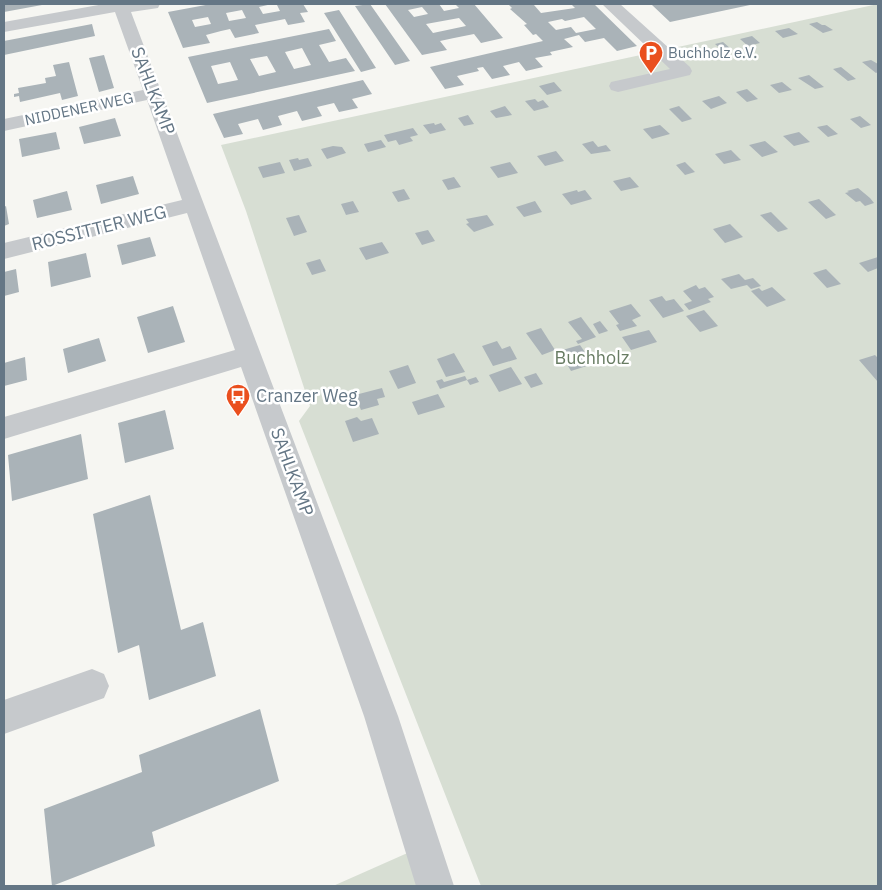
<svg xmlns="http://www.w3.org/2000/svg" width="882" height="890" viewBox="0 0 882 890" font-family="'IBM Plex Sans',sans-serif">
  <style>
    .green { fill: #d7ded3 }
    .building { fill: #aab3b8; fill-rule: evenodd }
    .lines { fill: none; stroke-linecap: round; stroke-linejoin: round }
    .minor { fill: #c6c9cc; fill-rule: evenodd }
    .labels { text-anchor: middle; stroke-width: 5; stroke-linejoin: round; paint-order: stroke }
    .far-poi-label { font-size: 15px; fill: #647685; stroke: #fff; text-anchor: start }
    .far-street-label { font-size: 15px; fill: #647685; stroke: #fff }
    .street-label { font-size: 18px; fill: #647685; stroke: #fff }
    .park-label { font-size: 18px; fill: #687c63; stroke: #fff }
    .poi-label { font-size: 18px; fill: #647685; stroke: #fff; text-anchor: start }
  </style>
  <rect width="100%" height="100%" fill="#f6f6f2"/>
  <path class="green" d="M878,4V886H481L299,421L310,406L246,211L221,145Z
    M421,847L435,886H333Z"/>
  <path class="building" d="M4,4H42V5L4,12Z
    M211,4H272L259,7L263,14L280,11L277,5L303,4L308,12L300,13L305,22L288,25L285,19L255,25L259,33L235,38L230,29L221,31L206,35L210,43L183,48L168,12ZM242,10L246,18L229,21L226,13ZM208,17L211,24L195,27L192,20Z
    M370,4L410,61L395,65L355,6Z
    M385,4H439L444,11L459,8L455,4H474L503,38L481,43L474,34L454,38L440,41L447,50L422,55ZM422,7L428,14L414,17L408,10ZM459,18L466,26L433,33L426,24Z
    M508,4H538L534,5L541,13L575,8L571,4H594L637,46L617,51L604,38L585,42L579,35L564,39L573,47L550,52L552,55L535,58L543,67L526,71L519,62L503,66L510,75L492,79L483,67L477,68L479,71L457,76L464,85L445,89L430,67L543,41L536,34L533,35L524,25L527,24L510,9L512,8ZM584,17L596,29L576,33L571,27L556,30L548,22L562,19L565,21Z
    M657,4H750V5L670,22L652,5Z
    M339,10L376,68L361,72L324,13Z
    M817,22L822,25H825L833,30L823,33L809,24Z
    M92,24L95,36L4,55V41Z
    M789,28L798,34L783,38L775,31Z
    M329,29L336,41L319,45L329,62L346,58L355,71L207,103L188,57ZM302,48L311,65L294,69L285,52ZM267,56L276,72L259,76L250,59ZM230,62L238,80L218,84L211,66Z
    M752,36L760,43L748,46L740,39Z
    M723,42L731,49L723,51L715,44Z
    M104,55L114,88L99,92L89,58Z
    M871,60L878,64V72L876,73L862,62Z
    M69,62L78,96L62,100L60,93L20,102L19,96L14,97V94L19,93L18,88L46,83L45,78L56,76L53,65Z
    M841,67L856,79L848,81L833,69Z
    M809,75L824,87L815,89L798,78Z
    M363,80L372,94L352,99L358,108L339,112L334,103L317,107L322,116L302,121L297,111L278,116L282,125L263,130L258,119L238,124L243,134L224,138L213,114Z
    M554,82L562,91L547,95L539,86Z
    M782,82L792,90L779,93L770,85Z
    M747,89L758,99L747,102L736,92Z
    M719,96L727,103L711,109L702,101Z
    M535,99L538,102L543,100L549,107L534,111L525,101Z
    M505,106L512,115L496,118L490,111Z
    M679,106L692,119L682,122L669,109Z
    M468,115L474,124L464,126L458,118Z
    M860,116L871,125L861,128L850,119Z
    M115,118L121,136L84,144L79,127Z
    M434,123L435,125L441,123L446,130L430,134L423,125Z
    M660,125L670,134L652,139L643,129Z
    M827,125L838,134L828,137L817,127Z
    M413,128L418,135L410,137L413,141L399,145L396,140L388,142L384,135Z
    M56,132L60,149L22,157L19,139Z
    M799,132L810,142L794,146L783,136Z
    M381,140L386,147L368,152L364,144Z
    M593,141L598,147L606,145L611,151L591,154L582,144Z
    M765,141L778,152L762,157L749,145Z
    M333,146L342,147L346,153L327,159L321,149Z
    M731,150L741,160L724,164L715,154Z
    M556,151L564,161L545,166L537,156Z
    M298,158L299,160L308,158L312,166L294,171L289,160Z
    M280,162L285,173L263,178L258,167Z
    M510,162L518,173L498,178L490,167Z
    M685,162L695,172L685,175L676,165Z
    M133,176L139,194L101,204L96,185Z
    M454,177L461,187L448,190L442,180Z
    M630,177L639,187L621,191L613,181Z
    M858,188L870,198L874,203L865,206L860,201L856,202L845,193L849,192L847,191Z
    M404,189L410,199L398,202L392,192Z
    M577,190L578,192L585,190L592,199L571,205L562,194Z
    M67,191L72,210L37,218L33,200Z
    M819,199L836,215L826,219L808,202Z
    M353,201L359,212L346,215L341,204Z
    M535,201L542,212L524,217L516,207Z
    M6,206L9,224L4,226V207Z
    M771,212L788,229L778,232L760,215Z
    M299,215L307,232L294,236L286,218Z
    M487,215L494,225L474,232L466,224L469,223L466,219Z
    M730,224L743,237L725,243L713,229Z
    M428,230L435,241L422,245L415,233Z
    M150,237L156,256L122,265L117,245Z
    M382,242L389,253L366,260L359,248Z
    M86,253L91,277L51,287L48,262Z
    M878,257V268L868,272L859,263Z
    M320,259L326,271L312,275L306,263Z
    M16,269L19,292L4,296V272Z
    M826,269L841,284L827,288L813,273Z
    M739,274L745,280L753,278L761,286L751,289L747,285L731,289L721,279Z
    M696,285L699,289L705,287L714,297L708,299L711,302L689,310L684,304L692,301L683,291Z
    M772,287L786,300L767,307L751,291L759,288L762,291Z
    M662,296L666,301L674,299L684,311L663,318L649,300Z
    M631,304L641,316L632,320L637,326L620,331L616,325L619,324L609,311Z
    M173,306L185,342L148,353L137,317Z
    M704,310L718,326L700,332L686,316Z
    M581,317L596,337L578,344L576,341L582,339L568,322Z
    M600,321L608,331L599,334L593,324Z
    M541,328L555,350L542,355L526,333Z
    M649,330L657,342L631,350L622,337Z
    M99,338L106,361L68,373L63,349Z
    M497,341L502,349L510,346L517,359L493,366L482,346Z
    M580,345L593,364L571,371L559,351Z
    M454,353L465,372L446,377L437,359Z
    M875,355L878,358V382L859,360Z
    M25,357L27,380L4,386V363Z
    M408,365L416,383L398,389L389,371Z
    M511,367L522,384L499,392L489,375Z
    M536,373L543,384L531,388L524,377Z
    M465,376L467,380L476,377L479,382L470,385L467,380L440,389L436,381L442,379L444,382Z
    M382,388L385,397L377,399L379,405L361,410L355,395Z
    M438,394L445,407L418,415L412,402Z
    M165,410L174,449L125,463L118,423Z
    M357,417L361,421L372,418L379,434L353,442L345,421Z
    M81,434L88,479L12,501L8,455Z
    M150,495L181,630L203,622L216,676L149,700L139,645L118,653L93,514Z
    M260,709L279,781L152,832L155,846L52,886L44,809L142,772L139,755Z"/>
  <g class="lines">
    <path class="minor" d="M104,4H160L158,8L131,12L398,716L454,886H416L364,716L241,367L4,439V417L235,350L187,213L4,259V243L182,200L147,100L4,131V119L143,90L115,12L4,32V22Z
      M602,4H620L690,67L692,71L690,75L618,92L611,90L609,86L611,82L670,69Z
      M92,669L104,674L109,686L104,698L4,734V700Z"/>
  </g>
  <defs>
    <symbol id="parking-pin" viewBox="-11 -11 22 30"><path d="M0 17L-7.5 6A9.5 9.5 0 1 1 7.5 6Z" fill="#ea4f1e" stroke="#fff"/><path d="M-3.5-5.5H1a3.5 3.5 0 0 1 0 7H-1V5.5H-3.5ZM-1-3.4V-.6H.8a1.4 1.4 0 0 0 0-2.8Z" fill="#fff"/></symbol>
    <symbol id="bus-pin" viewBox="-11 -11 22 30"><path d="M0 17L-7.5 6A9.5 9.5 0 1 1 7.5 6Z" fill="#ea4f1e" stroke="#fff"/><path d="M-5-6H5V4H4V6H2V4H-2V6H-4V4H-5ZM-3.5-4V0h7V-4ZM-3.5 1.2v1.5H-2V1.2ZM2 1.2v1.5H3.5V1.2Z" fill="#fff"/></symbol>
  </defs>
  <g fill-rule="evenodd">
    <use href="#parking-pin" x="637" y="39" width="28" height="38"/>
    <use href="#bus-pin" x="224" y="382" width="28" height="38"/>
  </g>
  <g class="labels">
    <g class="far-poi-label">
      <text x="668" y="58">Buchholz e.V.</text>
    </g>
    <g class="far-street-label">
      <text transform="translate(79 109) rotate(-12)" y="5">NIDDENER WEG</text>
    </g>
    <g class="street-label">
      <text transform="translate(153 91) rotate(69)" y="6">SAHLKAMP</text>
      <text transform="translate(99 228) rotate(-14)" y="6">ROSSITTER WEG</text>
      <text transform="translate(292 472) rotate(70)" y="6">SAHLKAMP</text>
    </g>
    <g class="park-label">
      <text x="592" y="364">Buchholz</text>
    </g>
    <g class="poi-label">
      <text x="256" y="402">Cranzer Weg</text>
    </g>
  </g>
  <rect width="882" height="890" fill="none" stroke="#647685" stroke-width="10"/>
</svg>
